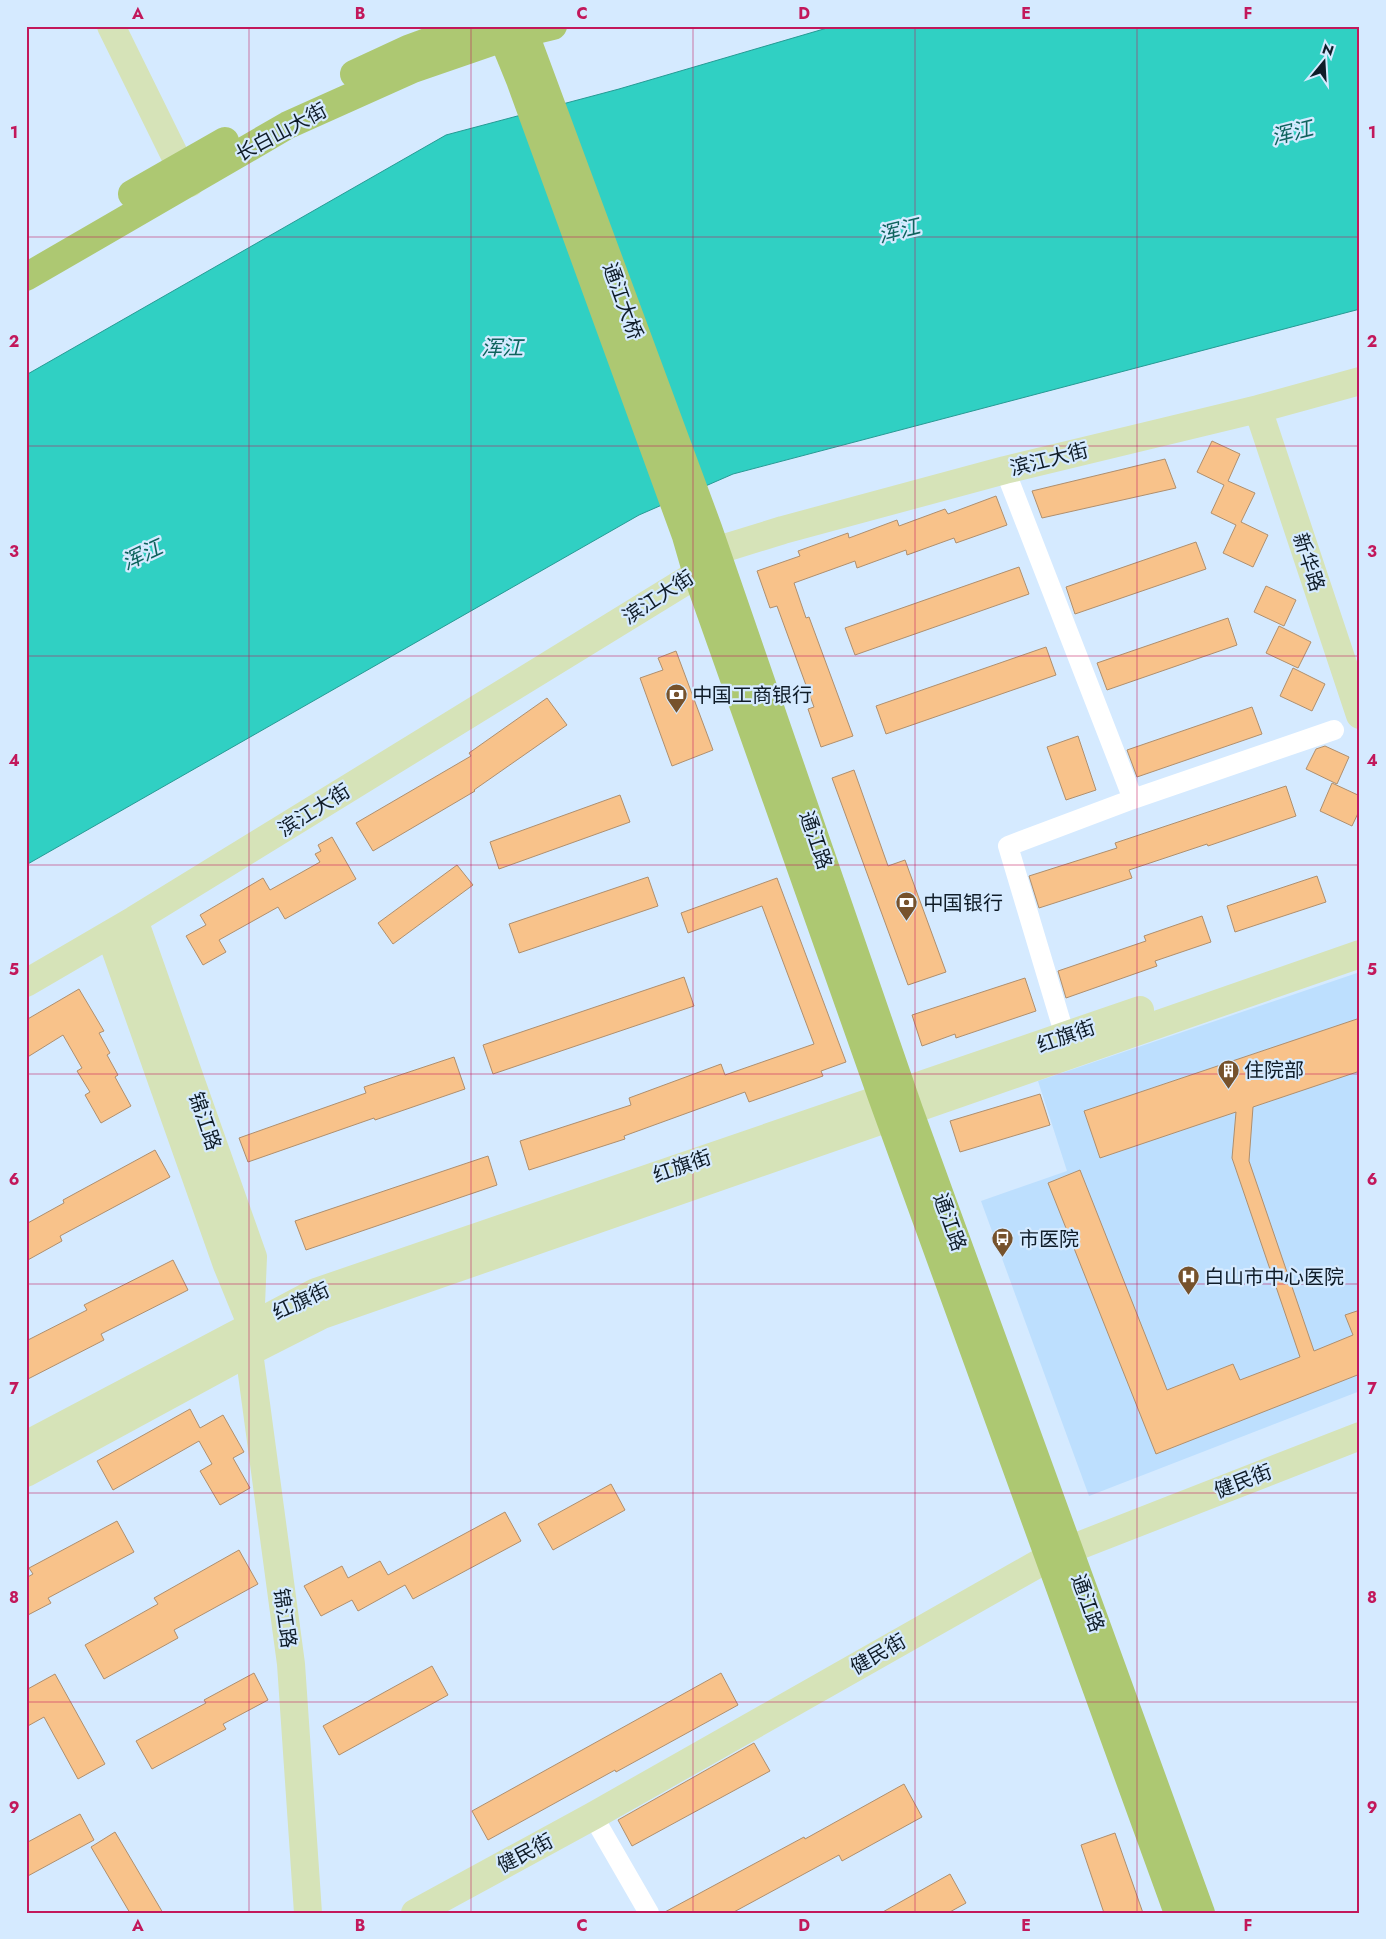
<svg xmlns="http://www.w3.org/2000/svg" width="1386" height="1939" viewBox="0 0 1386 1939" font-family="Jost,'Noto Sans SC',sans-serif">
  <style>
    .built { fill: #bddffe }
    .water { fill: #30d0c3; stroke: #269a94 }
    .building { fill: #f8c28a; stroke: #af8f6e }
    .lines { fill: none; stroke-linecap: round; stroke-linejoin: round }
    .street { stroke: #fff; stroke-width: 20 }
    .secondary { stroke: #d6e3b8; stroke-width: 28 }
    .primary { stroke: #adc872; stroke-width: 28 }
    .grid { fill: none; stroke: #c2185b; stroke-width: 1; stroke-opacity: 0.55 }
    .labels { text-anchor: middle; stroke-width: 4.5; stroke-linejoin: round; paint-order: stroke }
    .street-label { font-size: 20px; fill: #0f1c28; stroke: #d5eaff }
    .poi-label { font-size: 20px; fill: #0f1c28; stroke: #d5eaff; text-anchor: start }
    .water-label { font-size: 21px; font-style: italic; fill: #0e635d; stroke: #d5eaff }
    .neatline { fill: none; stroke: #c2185b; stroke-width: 2 }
    .grid-label { font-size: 16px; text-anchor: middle; font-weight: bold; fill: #c2185b }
  </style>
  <rect width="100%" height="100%" fill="#d5eaff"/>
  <path class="built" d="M1360,972V1391L1089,1496L981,1201L1067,1171L1038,1081Z"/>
  <path class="water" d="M834,26H1360V309L733,474L639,515L26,865V375L446,135L619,89Z"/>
  <path class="building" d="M1212,441L1240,454L1228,481L1255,493L1241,522L1268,535L1253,567L1223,553L1236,525L1211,513L1224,485L1197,472Z
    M1165,459L1176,488L1042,518L1032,491Z
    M996,496L1007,525L956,543L954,538L907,555L906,550L857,568L855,561L794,583L806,618L809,617L853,736L821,747L808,709L814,707L777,606L770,608L757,571L800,556L798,551L848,533L849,538L897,520L899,526L945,509L948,514Z
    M1196,542L1206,569L1075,614L1066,587Z
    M1019,567L1029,594L855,655L845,628Z
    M1266,586L1296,600L1284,626L1254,612Z
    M1228,618L1237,645L1107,690L1097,663Z
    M1279,626L1311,642L1298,668L1266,653Z
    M1046,647L1056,675L886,734L876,706Z
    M676,651L713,750L672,766L640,678L663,670L658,658Z
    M1293,668L1325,684L1312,711L1280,696Z
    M547,698L567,725L474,790L475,791L373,851L356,823L471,756L469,753Z
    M1252,707L1262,734L1137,777L1127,750Z
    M1078,736L1096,790L1066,800L1047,747Z
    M1325,746L1349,757L1337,784L1306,769L1316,749Z
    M854,770L888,866L905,860L946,972L908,985L832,778Z
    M1332,783L1360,796V809L1352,826L1320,811Z
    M1286,786L1296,816L1208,846L1207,844L1129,870L1132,878L1039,908L1029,876L1117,848L1115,843Z
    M620,795L630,822L499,869L490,842Z
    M332,837L356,879L285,919L278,907L219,940L226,952L203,965L186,936L206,925L200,915L263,878L270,890L320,862L315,854L321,851L318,845Z
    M457,865L473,885L393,944L378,923Z
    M1317,876L1326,902L1235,932L1227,906Z
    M648,877L658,906L519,953L509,924Z
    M777,878L846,1062L821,1071L823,1076L749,1102L745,1092L624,1136L625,1139L529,1170L520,1141L631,1105L629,1098L721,1064L725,1075L814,1044L762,906L688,933L681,913Z
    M1202,916L1211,942L1155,961L1157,966L1066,998L1058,971L1146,941L1144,936Z
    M684,977L694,1006L493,1074L483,1045Z
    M1025,978L1036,1011L956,1038L955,1034L922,1046L912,1015Z
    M79,989L104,1031L99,1033L110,1053L107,1055L118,1075L115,1077L131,1106L101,1123L85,1095L90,1092L77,1071L82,1068L63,1035L26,1058V1020Z
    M1360,1018V1071L1253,1107L1249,1161L1314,1351L1353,1335L1345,1315L1360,1310V1374L1156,1454L1048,1183L1080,1170L1167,1390L1233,1364L1240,1380L1300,1357L1232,1158L1236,1112L1100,1158L1084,1111Z
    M454,1057L465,1089L375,1120L374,1118L248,1162L239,1138L366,1093L364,1087Z
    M1040,1094L1050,1125L960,1152L950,1121Z
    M155,1150L170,1177L60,1236L62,1241L26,1261V1224L64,1203L63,1200Z
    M488,1156L497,1185L306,1250L295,1221Z
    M173,1260L188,1290L101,1334L104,1340L26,1380V1341L87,1310L84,1305Z
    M190,1409L200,1428L223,1415L244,1452L233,1458L250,1488L220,1505L200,1471L212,1464L199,1441L113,1490L97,1461Z
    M611,1484L625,1510L553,1550L538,1524Z
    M505,1512L521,1541L413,1599L405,1585L358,1611L352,1600L321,1616L304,1586L342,1566L348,1578L380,1561L388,1575Z
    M117,1521L134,1552L48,1598L51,1603L26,1616V1578L33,1574L29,1568Z
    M239,1550L258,1584L174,1630L178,1638L104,1679L85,1645L158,1604L154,1598Z
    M432,1666L448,1695L339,1755L323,1726Z
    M254,1673L268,1700L223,1724L226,1729L152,1769L136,1741L206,1703L204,1700Z
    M721,1673L738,1705L616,1772L615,1770L488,1840L472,1811Z
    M55,1674L105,1764L78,1779L44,1717L26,1727V1690Z
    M754,1743L770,1771L632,1846L618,1820Z
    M904,1784L922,1817L842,1861L839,1855L732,1913H663L804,1837L805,1839Z
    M80,1814L94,1840L26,1877V1843Z
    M115,1832L163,1913H130L91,1847Z
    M1115,1833L1143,1913H1104L1081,1845Z
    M950,1874L966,1903L948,1913H881Z"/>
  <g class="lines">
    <path class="street" d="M1005,470L1133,799L1008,846L1065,1036
      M1133,799L1334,730
      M593,1816L649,1913"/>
    <path class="secondary" d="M111,26L180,166L190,183
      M1258,409L1360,715
      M134,920L253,1257L249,1352L291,1664L308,1913
      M110,934L227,1265L247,1314
      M26,983L134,920L697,574L715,551L783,530L1005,470L1258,409L1360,381
      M26,1445L316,1292L1140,1010
      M26,1473L249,1352L322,1315L1360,954
      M415,1913L593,1816L1050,1557L1360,1436"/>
    <path class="primary" d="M498,26L520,80L686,536L697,574L882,1097L1178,1913
      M522,26L708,528L909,1110L1201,1913
      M354,74L408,49L471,26
      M132,194L225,141
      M26,277L288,125L413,69L503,38L553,26"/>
  </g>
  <path class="grid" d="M249,26V1913M471,26V1913M693,26V1913M915,26V1913M1137,26V1913M26,237H1360M26,446H1360M26,656H1360M26,865H1360M26,1074H1360M26,1284H1360M26,1493H1360M26,1702H1360"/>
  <defs>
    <symbol id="bank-pin" viewBox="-11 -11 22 30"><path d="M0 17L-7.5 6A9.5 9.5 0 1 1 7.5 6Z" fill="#76522c" stroke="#d5eaff"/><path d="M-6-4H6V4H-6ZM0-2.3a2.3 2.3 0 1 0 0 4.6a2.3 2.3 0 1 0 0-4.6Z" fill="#fff"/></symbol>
    <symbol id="building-pin" viewBox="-11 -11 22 30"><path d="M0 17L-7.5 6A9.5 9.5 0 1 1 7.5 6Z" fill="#76522c" stroke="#d5eaff"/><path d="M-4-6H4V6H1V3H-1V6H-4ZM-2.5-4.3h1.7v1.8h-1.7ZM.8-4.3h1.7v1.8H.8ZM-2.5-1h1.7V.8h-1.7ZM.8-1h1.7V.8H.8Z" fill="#fff"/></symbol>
    <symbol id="bus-pin" viewBox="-11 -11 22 30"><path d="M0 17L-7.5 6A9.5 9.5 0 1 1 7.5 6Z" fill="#76522c" stroke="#d5eaff"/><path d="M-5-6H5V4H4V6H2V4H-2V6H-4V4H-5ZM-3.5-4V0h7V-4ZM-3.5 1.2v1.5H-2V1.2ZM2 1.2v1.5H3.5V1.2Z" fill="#fff"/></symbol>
    <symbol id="hospital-pin" viewBox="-11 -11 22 30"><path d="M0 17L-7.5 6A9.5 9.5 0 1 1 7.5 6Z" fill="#76522c" stroke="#d5eaff"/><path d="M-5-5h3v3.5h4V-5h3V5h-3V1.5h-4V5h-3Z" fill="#fff"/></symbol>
  </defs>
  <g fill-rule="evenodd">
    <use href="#bank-pin" x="664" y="682" width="25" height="34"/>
    <use href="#bank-pin" x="894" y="890" width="25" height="34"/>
    <use href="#building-pin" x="1216" y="1058" width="25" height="34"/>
    <use href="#bus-pin" x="990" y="1226" width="25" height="34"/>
    <use href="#hospital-pin" x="1176" y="1264" width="25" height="34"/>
  </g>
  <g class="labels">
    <g class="street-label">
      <text transform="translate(281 132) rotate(-28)" y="7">长白山大街</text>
      <text transform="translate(623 301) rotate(70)" y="7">通江大桥</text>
      <text transform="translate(1049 459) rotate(-14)" y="7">滨江大街</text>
      <text transform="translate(1309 562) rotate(72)" y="7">新华路</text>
      <text transform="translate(658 597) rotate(-33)" y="7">滨江大街</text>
      <text transform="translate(314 810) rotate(-32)" y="7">滨江大街</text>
      <text transform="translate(816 840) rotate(71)" y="7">通江路</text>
      <text transform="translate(1066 1036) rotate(-19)" y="7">红旗街</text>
      <text transform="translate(205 1121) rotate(71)" y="7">锦江路</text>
      <text transform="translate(682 1166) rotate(-19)" y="7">红旗街</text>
      <text transform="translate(950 1222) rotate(70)" y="7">通江路</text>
      <text transform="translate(301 1301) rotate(-25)" y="7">红旗街</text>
      <text transform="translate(1243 1481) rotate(-21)" y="7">健民街</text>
      <text transform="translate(1088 1603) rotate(70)" y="7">通江路</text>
      <text transform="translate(285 1618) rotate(82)" y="7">锦江路</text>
      <text transform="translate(878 1654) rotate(-30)" y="7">健民街</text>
      <text transform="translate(525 1853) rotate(-28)" y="7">健民街</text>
    </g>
    <g class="poi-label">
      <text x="692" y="702">中国工商银行</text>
      <text x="923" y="910">中国银行</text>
      <text x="1244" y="1077">住院部</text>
      <text x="1019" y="1246">市医院</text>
      <text x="1204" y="1284">白山市中心医院</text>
    </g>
    <g class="water-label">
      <text transform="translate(1292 133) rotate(-14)" y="7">浑江</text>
      <text transform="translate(899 231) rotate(-14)" y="7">浑江</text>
      <text x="502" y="355">浑江</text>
      <text transform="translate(142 555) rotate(-25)" y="7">浑江</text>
    </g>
  </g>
  <rect width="1386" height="1939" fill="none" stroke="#d5eaff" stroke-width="55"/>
  <g transform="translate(1324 62) rotate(18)" stroke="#d5eaff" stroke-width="4" paint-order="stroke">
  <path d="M0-4L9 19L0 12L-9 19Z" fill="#0f1c28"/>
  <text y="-8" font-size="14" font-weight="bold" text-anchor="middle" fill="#0f1c28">N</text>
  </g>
  <rect x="28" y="28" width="1330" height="1884" class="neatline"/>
  <g class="grid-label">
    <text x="138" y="19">A</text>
    <text x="360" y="19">B</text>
    <text x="582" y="19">C</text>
    <text x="804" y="19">D</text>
    <text x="1026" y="19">E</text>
    <text x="1248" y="19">F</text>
    <text x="14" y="138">1</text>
    <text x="1372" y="138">1</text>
    <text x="14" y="347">2</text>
    <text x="1372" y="347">2</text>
    <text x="14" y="557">3</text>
    <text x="1372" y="557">3</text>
    <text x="14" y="766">4</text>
    <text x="1372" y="766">4</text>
    <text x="14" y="975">5</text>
    <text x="1372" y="975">5</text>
    <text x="14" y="1185">6</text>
    <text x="1372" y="1185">6</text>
    <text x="14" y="1394">7</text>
    <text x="1372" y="1394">7</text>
    <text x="14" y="1603">8</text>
    <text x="1372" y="1603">8</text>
    <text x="14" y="1813">9</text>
    <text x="1372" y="1813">9</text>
    <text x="138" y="1931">A</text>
    <text x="360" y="1931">B</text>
    <text x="582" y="1931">C</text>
    <text x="804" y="1931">D</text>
    <text x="1026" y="1931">E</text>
    <text x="1248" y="1931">F</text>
  </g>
</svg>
